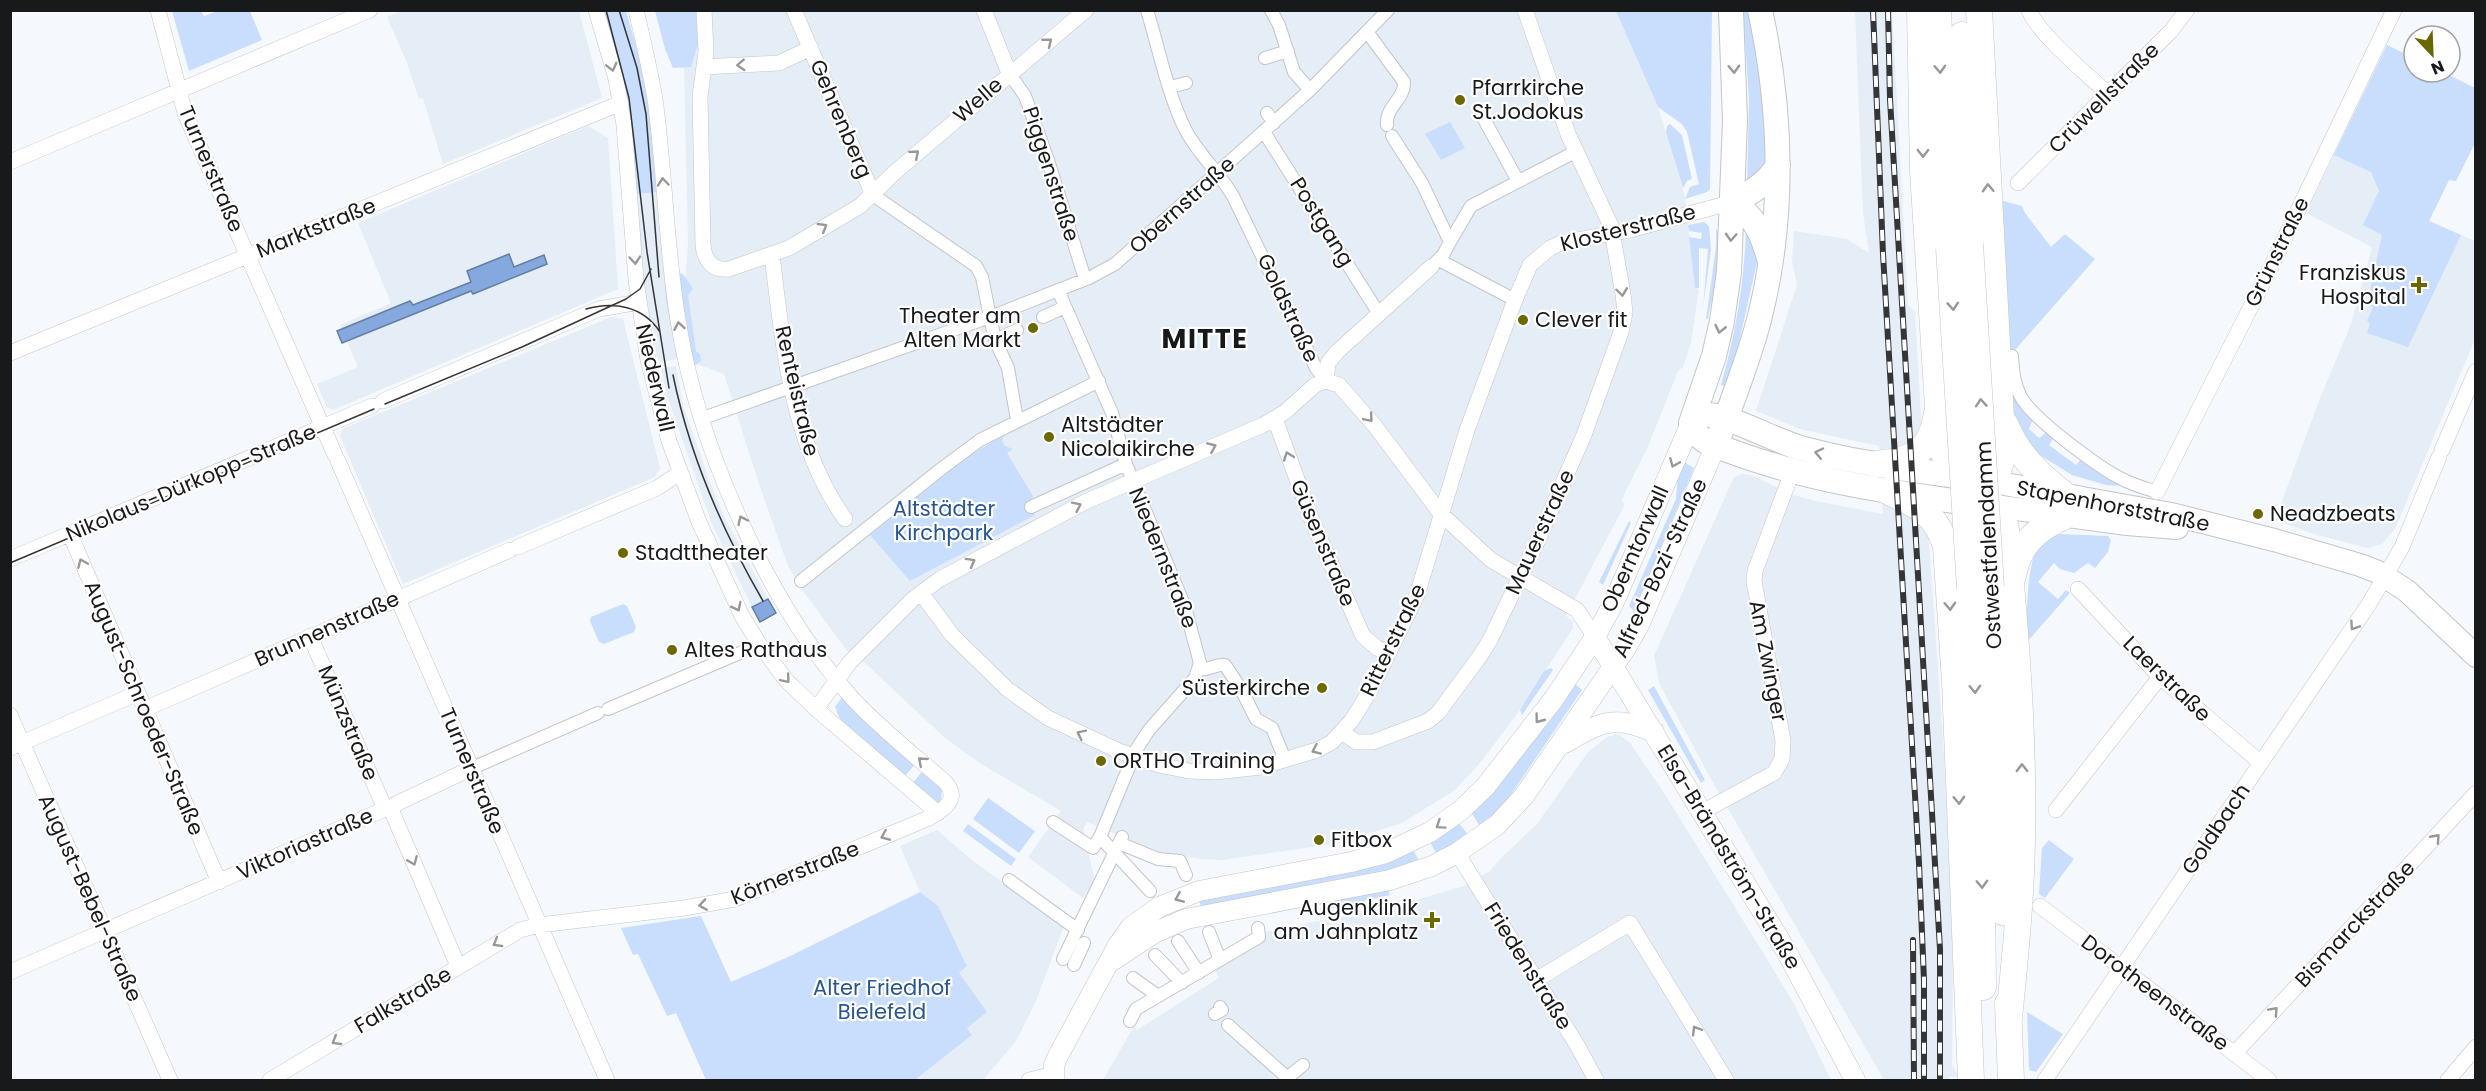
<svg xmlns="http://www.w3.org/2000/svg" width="2486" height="1091" viewBox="0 0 2486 1091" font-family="Poppins,sans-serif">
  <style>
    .built { fill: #e5edf7 }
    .green { fill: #c9defc }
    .water { fill: #85a9de; stroke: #647ea4; stroke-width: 1.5 }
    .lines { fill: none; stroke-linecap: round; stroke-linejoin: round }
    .pedestrian-casing { stroke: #c3c5c9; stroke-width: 14 }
    .minor-casing { stroke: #c3c5c9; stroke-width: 16 }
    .tertiary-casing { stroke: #c3c5c9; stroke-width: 21 }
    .secondary-casing { stroke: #c3c5c9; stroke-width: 24 }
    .primary-casing { stroke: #c3c5c9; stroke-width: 26 }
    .trunk-casing { stroke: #c3c5c9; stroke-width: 27 }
    .pedestrian { stroke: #fff; stroke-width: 12 }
    .minor { stroke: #fff; stroke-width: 15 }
    .tertiary { stroke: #fff; stroke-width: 20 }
    .secondary { stroke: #fff; stroke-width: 22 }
    .primary { stroke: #fff; stroke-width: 24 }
    .trunk { stroke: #fff; stroke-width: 26 }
    .tram { stroke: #333537; stroke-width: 1.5 }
    .rail-casing { stroke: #333537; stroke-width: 6 }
    .rail { stroke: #fff; stroke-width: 4; stroke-dasharray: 11; stroke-linecap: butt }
    .trunk-bridge-casing { stroke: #c3c5c9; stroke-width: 27; stroke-linecap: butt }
    .trunk-bridge { stroke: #fff; stroke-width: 26 }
    .oneway { stroke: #979898 }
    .poi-dot { fill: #6b6800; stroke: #fff; stroke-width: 2 }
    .labels { text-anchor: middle; stroke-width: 4.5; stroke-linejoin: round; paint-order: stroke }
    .poi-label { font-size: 21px; fill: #18191b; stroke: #fff; text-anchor: start }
    .street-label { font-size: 21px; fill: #18191b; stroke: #fff }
    .park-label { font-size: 21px; fill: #285595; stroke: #fff }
    .district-label { font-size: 27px; font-weight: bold; letter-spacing: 1.5px; fill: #18191b; stroke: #fff }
  </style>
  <rect width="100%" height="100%" fill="#f5f8fc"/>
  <path class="built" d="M682,10L697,27L696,10L1616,11L1658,107L1685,197L1695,288L1699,289L1691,342L1683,367L1678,371L1647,449L1621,501L1625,504L1566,616L1573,621V628L1520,710L1480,763L1455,790L1402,823L1339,843L1222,860L1202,859L1161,853L1087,822L1083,830L1095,882L1083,898L1028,857L1061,811L978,762L944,737L865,663L848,652L800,587L788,566L760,487L724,374L697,364L685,284L688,243L684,67H691Z
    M402,11H579L602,98L443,164L423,98L419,99L407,63L387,17Z
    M1855,11H1892L1908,305L1915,312L1925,486L1944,755L1953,949L1952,1064L1957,1074V1077H1949V1080H1884L1711,779L1659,683L1654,656L1734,477L1742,474L1752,475L1790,494L1815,501L1883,514L1879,446L1800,429L1756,411L1797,285L1792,261L1794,231L1847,239L1869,253L1863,213Z
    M2387,45L2414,58V72H2443L2475,88V143L2456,181L2449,180L2429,221L2475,241V339L2395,529L2382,544L2367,548L2314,534L2275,520L2319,401L2351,324L2372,247L2306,213Z
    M588,126L608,138L618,289L333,410L327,407L317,384L358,367L340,325L391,303L358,223Z
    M657,191L666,301L677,359L659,362L651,341L641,292L642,243L636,194Z
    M611,317L623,319L660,468L655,477L403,584L340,436L342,429Z
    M676,366L683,405L711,485L725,518L768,599L752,607L712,524L667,396L661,369Z
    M1618,734L1630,743L1664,793L1770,964L1794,1004L1831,1080H1103L1134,1026L1137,1030L1219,978L1214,968L1259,933L1399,905L1464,886L1490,871L1500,859L1537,824L1588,752L1607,737Z
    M937,830L973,861L1064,926L1035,1003L1016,1041L983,1080H915L972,1035L967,1028L959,973L967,965L938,907L920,892L900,846Z"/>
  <path class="green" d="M172,11H201L204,16L218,11H250L262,40L189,71Z
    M600,11H626L649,90L679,358L677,359L666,301L657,192L636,194L642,243L641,262Z
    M655,11H696L698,44L691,67L673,68L665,49Z
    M1616,11H1712L1710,189L1707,192L1685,199L1690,187L1699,184L1687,132L1682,124L1658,107Z
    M1743,11H1753L1764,79L1767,163L1747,185L1749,99Z
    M2387,45L2414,58V72H2443L2475,88V143L2456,181L2449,180L2429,221L2461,235L2408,347L2367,333L2370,323L2367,321L2373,307L2367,304L2382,235L2363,225L2379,191L2371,172L2334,155Z
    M1450,122L1465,148L1441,160L1425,134Z
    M1670,124L1682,135L1692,179L1687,181L1683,188L1666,133L1667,126Z
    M2000,200L2022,206L2025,213L2051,247L2065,234L2095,259L2015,350L2008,351Z
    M1704,222L1709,226L1711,249L1703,308L1708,249L1699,248V288H1695L1689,237L1701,239L1702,233L1689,231L1688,225Z
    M1746,224L1758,240L1757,262L1729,387L1721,385C1736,332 1745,279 1746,224Z
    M1716,229C1728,244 1711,300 1708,319H1706L1716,247Z
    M678,272L684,275L693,289L688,295L696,351L700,354L701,361L693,367Z
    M2009,376L2033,419L2029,429L2039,438L2047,432L2054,437L2049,445L2076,465L2082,458L2124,484L2123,486L2106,485L2072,475L2035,452L2014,428Z
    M1004,435L1002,441L1005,446L1013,449L1007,453L1033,496L1031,507L1035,515L910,581L870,535L967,457Z
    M1679,459L1694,468L1634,611L1629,606L1676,499Z
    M1629,521L1631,523L1603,585L1599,582Z
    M2060,534L2108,536L2111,540L2108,552L2095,568L2088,563L2074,573L2060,569L2054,563L2038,582L2058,599L2066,590L2070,593L2026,643C2027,620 2026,568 2037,549C2042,541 2052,537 2060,534Z
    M623,604L627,606L636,627L634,632L604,644L599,642L590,621L591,617Z
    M1551,668L1553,670L1522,715L1520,710L1544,671Z
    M1573,682L1582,690L1504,805L1481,828L1471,812L1505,778Z
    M1654,686L1705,780L1701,783L1648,690Z
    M842,697H844L917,762L904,777L840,719L835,707Z
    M925,768L942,790L941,802L936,803L912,784Z
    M988,798L1035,831L1019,853L973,819Z
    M1458,822L1469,836L1437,855L1429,840Z
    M968,824L1016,859L1011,866L963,831Z
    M2049,840L2074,859L2045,898L2039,894L2042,848Z
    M1413,850L1420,862L1397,871L1202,909L1198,898Z
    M1388,888L1390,895L1329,909L1328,900Z
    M920,892L938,906L967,966L959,973L987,1012L967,1028L972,1035L915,1080H706L676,1013L667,1016L638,954L633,955L621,928L701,916L731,982L786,958Z
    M2027,1012L2063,1034L2036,1072L2029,1070Z"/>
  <path class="water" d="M509,254L514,267L544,255L547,264L473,294L471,291L342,343L337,331L410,301L413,305L471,282L467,271Z
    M768,599L776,613L760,622L752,607Z"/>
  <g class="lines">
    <defs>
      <path id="pedestrian" d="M1147,10C1159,49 1167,92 1185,129C1198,154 1219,172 1233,196L1316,368L1326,381
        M1271,10L1279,25L1294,72L1310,90
        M1368,33L1404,82C1405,99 1385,107 1387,125
        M1265,58L1288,51
        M1009,73L1025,96L1048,160L1085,279
        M1170,87L1186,83
        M1267,113L1274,123
        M1485,121L1518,181
        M1264,132L1379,314
        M1392,136L1422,183L1450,242L1443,255L1431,267
        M1450,242L1471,206L1575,152
        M1439,260L1515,300
        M1058,290L1112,413L1126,464L1185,607L1200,663L1195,678L1149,730L1136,750L1100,837L1150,891
        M1043,317L1065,307
        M995,340L1017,330
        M2012,356C2013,371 2014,384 2021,397C2033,419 2098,467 2122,479C2133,485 2145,488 2157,492
        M703,418L990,317L982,277L976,266L873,195
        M1017,420L1008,368L995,340L990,317L1089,278L1115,264L1310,90L1388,10
        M1031,507L1126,464
        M801,581L941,469L980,440L1099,381
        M1200,669C1209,671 1217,663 1225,665L1241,689L1256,719L1272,728L1283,755
        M608,709L754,647
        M470,769L598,713
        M1053,822L1093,848L1100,837
        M1119,843L1158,859L1180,861L1186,875
        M1009,880L1078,930
        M1209,932L1220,960
        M1178,941L1199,973
        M1155,955L1182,983
        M1063,959L1122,837
        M1074,965L1084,943
        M1133,978L1158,996
        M1215,1014L1222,1010L1220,1007
        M1130,1021L1136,1009L1259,937L1258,928
        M1228,1025L1290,1080
        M1287,1078L1303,1065"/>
      <path id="minor" d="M158,10L185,113L335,455
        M596,10L616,79L624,125L636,280L648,360L669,441L699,522L742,616L760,645L786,680L816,709L938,813
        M704,10L706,52L700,96L703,244C704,260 712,271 729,269L789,248L860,206L894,173L1086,10
        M794,10L873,195
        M984,10L1009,73
        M2029,10C2038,34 2087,74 2107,93
        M704,67L779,63L811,48
        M10,162L370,10
        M2018,183L2171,31L2187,10
        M772,255C783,345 791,443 845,519
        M10,353L621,103
        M1326,381L1328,363L1338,351L1431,267
        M383,401L599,309L639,302
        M1275,419L1313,523L1363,636L1377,648L1389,653
        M2442,450L2476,371
        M338,461L607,1080
        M2157,492L2270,269L2394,10
        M70,534L219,882
        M518,547L657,488L680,473
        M10,559L372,406
        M2078,589L2160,677L2261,763
        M921,593L952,635L1007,689L1048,718L1119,751L1159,765L1189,771L1215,772L1261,767L1317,750L1332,742L1352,720L1370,691L1417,595L1467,430L1515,300L1530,265L1550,248L1561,243L1630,230L1733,202
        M310,636L385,809
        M145,709L510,550
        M816,709L850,662L913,599L940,579L1087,501L1263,425L1285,412L1315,385L1326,381L1339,385L1375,426L1441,514L1491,560L1577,610L1595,637
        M10,715L170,1080
        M1342,732L1356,742H1373L1428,721L1438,713L1480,656L1490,640L1537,542L1584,435L1621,332L1625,313L1623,294L1611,226L1568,134L1525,10
        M10,748L138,693
        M390,807L458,966
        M2056,810L2160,677
        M1702,812L1774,773L1782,759L1783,741L1754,581L1755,571L1792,472
        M1457,853L1577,1045L1596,1080
        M2040,906L2269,1080
        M10,972L385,809L470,769
        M1536,980L1630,923L1726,1080
        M2234,1054L2476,793
        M270,1080L520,930L539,925L684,908L735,899L929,818C945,809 961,798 944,781C913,754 881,729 853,699C767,603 698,447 678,320C666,247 665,173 655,99C650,69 643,40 636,10
        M1029,1080L1054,1074
        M2045,1080L2369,604L2402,547L2439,457
        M2448,1080L2476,1047"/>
      <path id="tertiary" d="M1595,637L1784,947L1855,1080
        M1565,743C1602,721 1614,715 1654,732
        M1112,961L1156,932L1186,919L1390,880L1432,866L1457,853L1497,825L1524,796L1626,648L1639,625L1716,445
        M1054,1080V1065L1058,1056L1118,945L1131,927L1159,907L1199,891L1351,862L1386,853L1430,832L1460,811L1485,787L1553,700L1595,637L1614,602L1691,423"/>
      <path id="secondary" d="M1988,481L2171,514L2274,540L2360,565L2378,572L2407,591L2476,656
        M1994,506L2127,524L2177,528"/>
      <path id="primary" d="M1733,202C1756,219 1761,231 1769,258
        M1733,202C1752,192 1767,184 1778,165
        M1709,415C1729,415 1777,442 1801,448C1857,464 1917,470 1975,479
        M1691,423L1714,356L1722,321L1729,272L1735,121L1731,10
        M1691,423L1695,433L1705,441C1794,479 1888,492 1982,505
        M1716,445C1731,404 1748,362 1759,320C1785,218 1782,112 1760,10"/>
      <path id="trunk" d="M1920,10L1923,171L1938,406L1944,454L1959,476
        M1938,10L1949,248
        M1979,10L2003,455L1999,468L1988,481
        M1962,35L1970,244
        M2005,424C2019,457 2039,475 2066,496
        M1876,464C1912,461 1931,452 1937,413
        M1887,491C1917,505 1937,513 1946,547L1955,682L1971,1080
        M1994,506L2003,516L2006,530C2016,633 2024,737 2022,840C2021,900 2015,959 2009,1018
        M2013,576C2018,545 2037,528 2065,516
        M1991,587L2003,912
        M1970,589L1982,888L1983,987
        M2008,1003L2011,1080"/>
    </defs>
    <use href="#pedestrian" class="pedestrian-casing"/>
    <use href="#minor" class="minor-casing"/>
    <use href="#tertiary" class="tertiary-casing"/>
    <use href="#secondary" class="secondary-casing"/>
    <use href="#primary" class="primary-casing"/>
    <use href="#trunk" class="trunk-casing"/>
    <use href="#pedestrian" class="pedestrian"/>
    <use href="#minor" class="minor"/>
    <use href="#tertiary" class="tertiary"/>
    <use href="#secondary" class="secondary"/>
    <use href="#primary" class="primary"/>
    <use href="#trunk" class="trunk"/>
    <path class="tram" d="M606,10L629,98L647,252L669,388
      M619,10L637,68L646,114L659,277
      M586,309C614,301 643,306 660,332
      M673,375C689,453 723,532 763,601
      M385,404L522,347L626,299L640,289L651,269
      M10,563L374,409"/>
    <defs>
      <path id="rail" d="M1873,10L1883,254L1919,863L1924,980V1080
        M1888,10L1890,99L1940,949V1080
        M1913,940L1914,1080"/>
    </defs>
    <use href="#rail" class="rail-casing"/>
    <use href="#rail" class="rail"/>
    <defs>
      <path id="trunk-bridge" d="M1970,244L1991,587
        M1949,248L1970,589"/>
    </defs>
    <use href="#trunk-bridge" class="trunk-bridge-casing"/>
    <use href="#trunk-bridge" class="trunk-bridge"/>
  </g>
  <defs><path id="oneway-chevron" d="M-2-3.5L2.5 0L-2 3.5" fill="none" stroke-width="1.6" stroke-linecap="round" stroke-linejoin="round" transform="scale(1.5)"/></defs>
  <g class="oneway">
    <use href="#oneway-chevron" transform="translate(1048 42) rotate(-39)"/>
    <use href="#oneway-chevron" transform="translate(741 65) rotate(177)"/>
    <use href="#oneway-chevron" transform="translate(612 67) rotate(76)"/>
    <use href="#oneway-chevron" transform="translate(1734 69) rotate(88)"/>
    <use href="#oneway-chevron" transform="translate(1940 69) rotate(87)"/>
    <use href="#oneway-chevron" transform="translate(1923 153) rotate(89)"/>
    <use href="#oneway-chevron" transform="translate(915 154) rotate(-41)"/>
    <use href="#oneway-chevron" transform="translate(663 182) rotate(-95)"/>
    <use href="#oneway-chevron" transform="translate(1988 188) rotate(-93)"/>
    <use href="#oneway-chevron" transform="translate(823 227) rotate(-31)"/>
    <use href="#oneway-chevron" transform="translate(1731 237) rotate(93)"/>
    <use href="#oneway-chevron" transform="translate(635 260) rotate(85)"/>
    <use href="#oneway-chevron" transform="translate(1622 292) rotate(83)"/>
    <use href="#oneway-chevron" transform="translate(1953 306) rotate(86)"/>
    <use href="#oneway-chevron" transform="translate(679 326) rotate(-100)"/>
    <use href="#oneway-chevron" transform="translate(1720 329) rotate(103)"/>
    <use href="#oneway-chevron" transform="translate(1981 403) rotate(-94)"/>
    <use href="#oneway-chevron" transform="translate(1369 418) rotate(50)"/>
    <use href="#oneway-chevron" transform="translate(1212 447) rotate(-23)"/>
    <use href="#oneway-chevron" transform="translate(1819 453) rotate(-168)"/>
    <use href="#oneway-chevron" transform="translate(1288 456) rotate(-110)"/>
    <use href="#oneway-chevron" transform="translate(1674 463) rotate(113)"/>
    <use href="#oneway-chevron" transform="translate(1077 506) rotate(-26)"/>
    <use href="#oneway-chevron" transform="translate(742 520) rotate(-115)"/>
    <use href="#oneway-chevron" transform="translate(971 562) rotate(-29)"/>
    <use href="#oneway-chevron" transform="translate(82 563) rotate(-113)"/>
    <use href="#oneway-chevron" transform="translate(1950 606) rotate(87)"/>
    <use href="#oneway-chevron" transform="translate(737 607) rotate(63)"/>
    <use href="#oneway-chevron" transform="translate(2354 626) rotate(124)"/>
    <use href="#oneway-chevron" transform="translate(786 679) rotate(50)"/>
    <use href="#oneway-chevron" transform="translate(1975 689) rotate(88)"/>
    <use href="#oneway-chevron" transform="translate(1539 719) rotate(127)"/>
    <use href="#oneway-chevron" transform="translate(1081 734) rotate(-154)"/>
    <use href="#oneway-chevron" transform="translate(1316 750) rotate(156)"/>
    <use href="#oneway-chevron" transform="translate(922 761) rotate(-139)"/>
    <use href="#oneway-chevron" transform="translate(2022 768) rotate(-91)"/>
    <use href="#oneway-chevron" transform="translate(1959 800) rotate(88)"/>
    <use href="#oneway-chevron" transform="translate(1440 825) rotate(146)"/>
    <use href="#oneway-chevron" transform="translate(885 836) rotate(157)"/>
    <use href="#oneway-chevron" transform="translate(2436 838) rotate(-48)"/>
    <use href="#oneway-chevron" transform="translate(413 861) rotate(67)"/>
    <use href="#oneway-chevron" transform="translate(1982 884) rotate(88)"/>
    <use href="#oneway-chevron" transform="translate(1179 898) rotate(157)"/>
    <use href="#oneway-chevron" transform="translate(703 905) rotate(171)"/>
    <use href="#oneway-chevron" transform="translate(497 943) rotate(150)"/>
    <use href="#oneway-chevron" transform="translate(2274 1011) rotate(-47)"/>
    <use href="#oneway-chevron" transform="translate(1696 1030) rotate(-121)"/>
    <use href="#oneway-chevron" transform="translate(336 1041) rotate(149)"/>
  </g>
  <g class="poi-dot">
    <circle cx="1460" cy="100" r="6"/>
    <path d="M2416 276h6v6h6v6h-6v6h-6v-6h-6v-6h6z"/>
    <circle cx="1523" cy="320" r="6"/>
    <circle cx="1033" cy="328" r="6"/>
    <circle cx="1049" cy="437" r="6"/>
    <circle cx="2258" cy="514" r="6"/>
    <circle cx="623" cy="553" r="6"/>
    <circle cx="672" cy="650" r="6"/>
    <circle cx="1322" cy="688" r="6"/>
    <circle cx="1101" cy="761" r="6"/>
    <circle cx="1319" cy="840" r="6"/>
    <path d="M1429 911h6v6h6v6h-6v6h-6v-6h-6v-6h6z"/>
  </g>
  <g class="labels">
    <g class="poi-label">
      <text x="1472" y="95">Pfarrkirche<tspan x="1472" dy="24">St.Jodokus</tspan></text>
      <text x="2406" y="280" text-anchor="end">Franziskus<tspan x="2406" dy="24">Hospital</tspan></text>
      <text x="1021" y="323" text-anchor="end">Theater am<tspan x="1021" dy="24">Alten Markt</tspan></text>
      <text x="1535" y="327">Clever fit</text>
      <text x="1061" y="432">Altstädter<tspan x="1061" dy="24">Nicolaikirche</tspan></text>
      <text x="2270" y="521">Neadzbeats</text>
      <text x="635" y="560">Stadttheater</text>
      <text x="684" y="657">Altes Rathaus</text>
      <text x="1310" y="695" text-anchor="end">Süsterkirche</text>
      <text x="1113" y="768">ORTHO Training</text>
      <text x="1331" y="847">Fitbox</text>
      <text x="1418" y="915" text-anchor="end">Augenklinik<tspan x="1418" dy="24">am Jahnplatz</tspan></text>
    </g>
    <g class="street-label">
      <text transform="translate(2104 98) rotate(-45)" y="7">Crüwellstraße</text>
      <text transform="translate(978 100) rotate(-41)" y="7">Welle</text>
      <text transform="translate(841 119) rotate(67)" y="7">Gehrenberg</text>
      <text transform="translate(211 169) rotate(67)" y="7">Turnerstraße</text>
      <text transform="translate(1051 174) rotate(72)" y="7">Piggenstraße</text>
      <text transform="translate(1182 205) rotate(-42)" y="7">Obernstraße</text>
      <text transform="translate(1322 222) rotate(58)" y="7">Postgang</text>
      <text transform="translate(316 228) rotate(-22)" y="7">Marktstraße</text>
      <text transform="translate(1628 228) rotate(-14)" y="7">Klosterstraße</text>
      <text transform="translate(2277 252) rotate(-64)" y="7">Grünstraße</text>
      <text transform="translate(1288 308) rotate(65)" y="7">Goldstraße</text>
      <text transform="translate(655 378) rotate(77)" y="7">Niederwall</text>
      <text transform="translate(797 391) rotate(77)" y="7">Renteistraße</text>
      <text transform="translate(191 483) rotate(-23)" y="7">Nikolaus-Dürkopp-Straße</text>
      <text transform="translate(2113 506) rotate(11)" y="7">Stapenhorststraße</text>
      <text transform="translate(1540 532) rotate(-65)" y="7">Mauerstraße</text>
      <text transform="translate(1323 543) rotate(67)" y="7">Güsenstraße</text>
      <text transform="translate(1989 545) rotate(-93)" y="7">Ostwestfalendamm</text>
      <text transform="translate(1635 549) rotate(-66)" y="7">Oberntorwall</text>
      <text transform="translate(1163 558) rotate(68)" y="7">Niedernstraße</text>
      <text transform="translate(1660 568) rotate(-65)" y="7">Alfred-Bozi-Straße</text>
      <text transform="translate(327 629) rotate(-24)" y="7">Brunnenstraße</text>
      <text transform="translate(1393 640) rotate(-64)" y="7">Ritterstraße</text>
      <text transform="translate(1768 661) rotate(79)" y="7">Am Zwinger</text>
      <text transform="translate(2167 679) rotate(44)" y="7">Laerstraße</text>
      <text transform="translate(144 708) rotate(67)" y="7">August-Schroeder-Straße</text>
      <text transform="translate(348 723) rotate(67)" y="7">Münzstraße</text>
      <text transform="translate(472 771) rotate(67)" y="7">Turnerstraße</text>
      <text transform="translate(2216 829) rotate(-56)" y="7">Goldbach</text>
      <text transform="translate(305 844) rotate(-24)" y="7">Viktoriastraße</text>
      <text transform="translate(1729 857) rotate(59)" y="7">Elsa-Brändström-Straße</text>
      <text transform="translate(795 873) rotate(-22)" y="7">Körnerstraße</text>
      <text transform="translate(90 898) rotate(66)" y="7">August-Bebel-Straße</text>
      <text transform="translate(2355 924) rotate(-47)" y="7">Bismarckstraße</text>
      <text transform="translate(1528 966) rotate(58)" y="7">Friedenstraße</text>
      <text transform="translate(2155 993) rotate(37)" y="7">Dorotheenstraße</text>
      <text transform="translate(403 1000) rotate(-31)" y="7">Falkstraße</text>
    </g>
    <g class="park-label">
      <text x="944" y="516">Altstädter<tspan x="944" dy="24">Kirchpark</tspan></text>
      <text x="882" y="995">Alter Friedhof<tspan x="882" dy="24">Bielefeld</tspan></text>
    </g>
    <g class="district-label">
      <text x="1205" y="348">MITTE</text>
    </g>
  </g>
  <rect width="2486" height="1091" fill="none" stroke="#18191b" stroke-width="24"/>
  <g transform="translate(2432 54) rotate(157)"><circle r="28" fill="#ffffff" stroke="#a3a3a4" stroke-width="1.5"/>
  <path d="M0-4.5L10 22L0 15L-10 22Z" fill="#6b6800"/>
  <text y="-9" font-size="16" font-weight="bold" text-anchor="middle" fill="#18191b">N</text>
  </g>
</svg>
